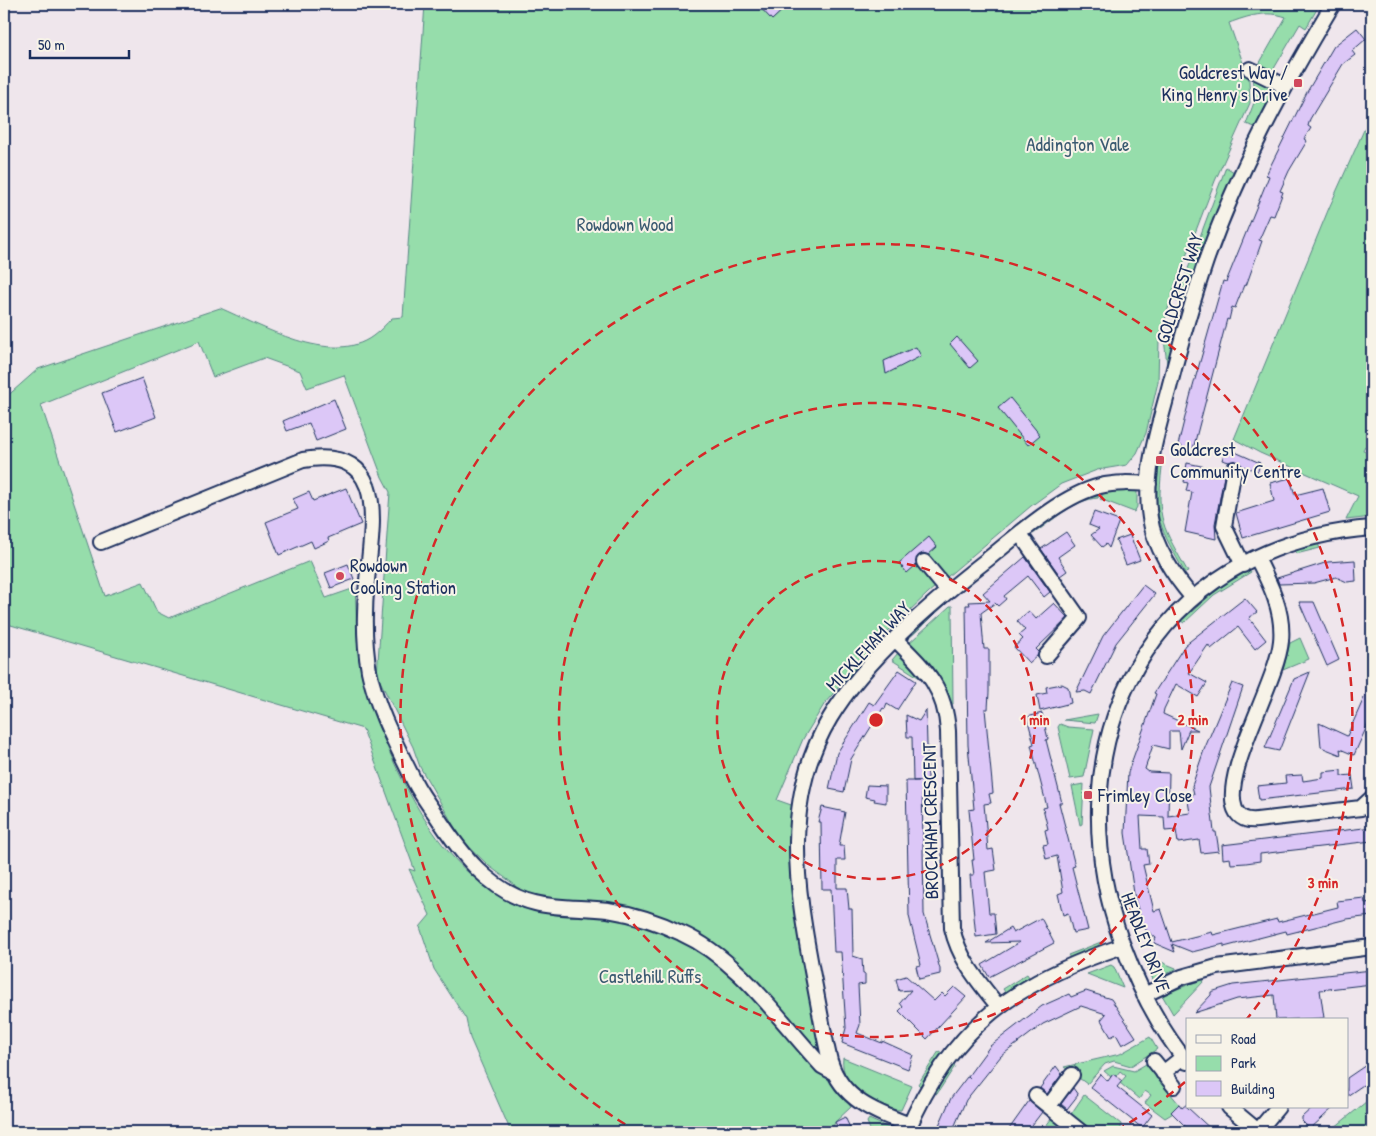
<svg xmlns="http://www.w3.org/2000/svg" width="1376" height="1136" viewBox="0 0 1376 1136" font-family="'Patrick Hand',sans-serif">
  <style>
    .green { fill: #96ddab; stroke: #588684; fill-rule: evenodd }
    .building { fill: #dcc7f7; stroke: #1b2f5e }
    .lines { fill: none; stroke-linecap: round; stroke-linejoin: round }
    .minor-casing { stroke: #1b2f5e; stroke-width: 18 }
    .minor { stroke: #f7f3e8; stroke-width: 14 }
    .ring { fill: none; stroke: #d62828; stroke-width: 2.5; stroke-dasharray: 9 6 }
    .poi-dot { fill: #d1495b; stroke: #f7f3e8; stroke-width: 2 }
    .labels { text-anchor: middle; stroke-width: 4; stroke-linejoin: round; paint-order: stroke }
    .poi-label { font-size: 19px; fill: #1b2f5e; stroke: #f7f3e8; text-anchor: start }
    .park-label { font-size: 19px; fill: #3a5a71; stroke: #f7f3e8 }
    .street-label { font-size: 19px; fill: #1b2f5e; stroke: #f7f3e8 }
    .centre { fill: #d62828; stroke: #f7f3e8; stroke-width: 2.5 }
    .ring-label { font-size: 15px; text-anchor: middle; font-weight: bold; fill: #d62828; stroke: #f7f3e8; stroke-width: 4; stroke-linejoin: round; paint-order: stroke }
  </style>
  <rect width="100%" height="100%" fill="#efe6ec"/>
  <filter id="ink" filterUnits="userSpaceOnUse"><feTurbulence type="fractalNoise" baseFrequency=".02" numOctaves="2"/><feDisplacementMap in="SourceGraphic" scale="10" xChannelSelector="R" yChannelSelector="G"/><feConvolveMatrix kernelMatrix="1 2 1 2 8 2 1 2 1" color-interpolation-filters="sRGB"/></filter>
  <g filter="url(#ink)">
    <path class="green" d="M425,4H762L760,6L772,20L789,4C801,4 846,7 853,4H1320L1306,28L1300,24L1272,72L1258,66L1286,17C1266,10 1248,16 1229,23L1249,80L1250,103L1215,181L1175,285L1159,340L1158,382L1146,433L1137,453L1127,465L1097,470L1061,484L1031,506L928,593L884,635L825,703L803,739L777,800L794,806L825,1074L851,1107L835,1122L831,1132H511L470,1038L466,1019L434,969L420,927L430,915L409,869L415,871L363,729L4,623V399L38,369L220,308C260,325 332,367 373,336C380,331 386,324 392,318L403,317ZM199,341L213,377L264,358L300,371L307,388L344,375L382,477L390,492L377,675L413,747L420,767L462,840L489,866L515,885L508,901C443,867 405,792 379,727C372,709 365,691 361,672C356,645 357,616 355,588L326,598L310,561L169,618L157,612L143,582L105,596L41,405Z
      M1252,77L1275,88L1255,127L1246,124L1255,100Z
      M1372,112V450L1365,446L1363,450L1372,455V517L1346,520L1358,496L1260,453L1234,439L1329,208Z
      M1226,167L1234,172L1209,231L1185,301H1176Z
      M1164,339L1172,344L1167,364Z
      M1159,466L1162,467C1156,520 1163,527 1188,572L1185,573C1160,527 1153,520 1159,466Z
      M1106,489L1137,490V507L1134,512L1100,499Z
      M1101,491L1098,498C1075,499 1051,522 1033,534L1031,531L1066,507Z
      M1318,544L1320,548L1296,554L1295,550Z
      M1250,570L1251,572L1214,595L1184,623L1181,621L1222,585Z
      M947,599L949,601L906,641V638Z
      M950,606H952L953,704L950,705L908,644Z
      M1300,638L1309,659L1283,670L1290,643Z
      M898,653L901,654L929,684L892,660Z
      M1098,714L1095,723L1064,720Z
      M1060,724L1068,727L1094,729L1084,777L1070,779L1058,727Z
      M1084,784L1082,824L1080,825L1072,786Z
      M1101,942L1097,947L1070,958L1068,955Z
      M1144,955L1176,968V969L1153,980Z
      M1111,965L1114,967L1123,988L1087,974Z
      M1027,974L1029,977L1005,992L1003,989Z
      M1203,979L1204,981L1173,1014L1162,995Z
      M1150,1037L1157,1049L1131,1066L1114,1061L1105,1064L1087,1084L1064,1067L1120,1054Z
      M939,1051L942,1053L920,1086L918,1084Z
      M843,1058L912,1086L901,1110C875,1110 839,1086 843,1058Z
      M952,1064L955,1066L937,1094L934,1092Z
      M1146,1064L1179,1104L1173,1110L1175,1112L1165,1118L1145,1103L1151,1095L1145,1091L1139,1099L1120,1083L1126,1076L1120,1071L1116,1076L1113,1074L1111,1077L1104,1071L1113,1066L1134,1071Z
      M1084,1095L1121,1124V1132H1089L1071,1114Z
      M1372,1097V1132H1329Z
      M1052,1118L1074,1132H1041Z
      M869,1119L893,1130L892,1132H871L867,1122Z"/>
    <path class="building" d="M757,4H789L772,20Z
      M1357,28L1366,39L1352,51L1355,55L1343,64L1310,119L1308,126L1311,128L1304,139L1307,141L1289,171L1280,191L1283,192L1274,216L1270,215L1259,240L1262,241L1246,286L1244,285L1235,308L1232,307L1229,320L1227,319L1192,453L1180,451L1182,446L1178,445L1190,397L1219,295L1223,281L1226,282L1269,176L1266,175L1307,92L1334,46Z
      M957,337L978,361L970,368L950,344Z
      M916,347L921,356L886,374L884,361Z
      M142,378L156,417L117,432L102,393Z
      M1010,398L1040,435L1028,445L998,408Z
      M334,399L346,429L316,441L309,423L287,431L283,421Z
      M1226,448L1260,463L1258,471L1242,466L1236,461L1229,462L1222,460Z
      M1187,463L1225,471L1215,524L1216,539L1185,532L1192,492L1186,491L1188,483L1184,482Z
      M1290,478L1295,495L1323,488L1330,512L1243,538L1236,513L1274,501L1270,483Z
      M346,488L361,524L328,538L329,541L314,548L311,541L279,555L266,522L298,509L293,499L309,492L313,501Z
      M1094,512L1119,521L1109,548L1106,544L1102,547L1091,535L1099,529L1089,525Z
      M1066,532L1075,545L1058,557L1067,571L1060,576L1041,549Z
      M1130,535L1140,560L1126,565L1116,540Z
      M929,537L937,547L928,555L923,553L918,556L916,565L907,573L899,563Z
      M1025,557L1050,592L1044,597L1028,576L1004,596L1006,599L998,606L995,603L981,613L984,649H989V692L988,709H985L993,793L989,794L991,803L984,804L988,850L993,849L996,870L985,872L989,913H994L996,934L976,937L970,875H974L972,860H974L969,810L974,809L968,745L966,605H970L969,602L990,601L983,593Z
      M1355,560L1356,581L1347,582L1336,577L1314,583L1279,584L1277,578L1328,562Z
      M348,564L354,579L331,588L325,573Z
      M1143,585L1155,594L1116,643L1091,694L1085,691L1076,692L1103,636Z
      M1245,598L1257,612L1249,618L1266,640L1255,649L1238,627L1211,649L1208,645L1189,673L1207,683L1198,697L1176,684L1164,709L1163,714L1198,730H1189L1181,749L1179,731H1169V749L1153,745L1145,769L1149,772L1169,773L1168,816L1190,813L1187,795L1194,794L1192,786L1204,750L1232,683L1243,687L1209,787L1214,832H1216L1219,851L1201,853L1199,840L1178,843L1176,830L1165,831L1164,817L1140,816L1142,849H1147L1149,864L1143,865L1154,911L1161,909L1172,942L1212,932L1213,935L1277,919L1278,922L1338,907L1337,901L1364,898L1365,903L1372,902V916L1347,919L1287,934L1286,931L1224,947V944L1192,952L1172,944L1175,952L1154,943L1156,938L1144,928L1135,900L1125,833L1128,772L1156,694L1154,693L1185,645Z
      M1299,602H1314L1339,660L1327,666Z
      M1054,603L1068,618L1036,649L1039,652L1037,656L1029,663L1014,647L1023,639L1019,635L1025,630L1017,621L1029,611L1036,619Z
      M899,670L916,681L897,710L887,704L885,709L883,708L851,759L844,792L829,789L837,753L869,702L874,705Z
      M1310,672L1279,751L1265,748L1294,679Z
      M1372,680V715L1354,755L1340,749L1341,755L1321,747L1319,723L1347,736Z
      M1062,684L1068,687L1071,703L1040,711L1037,695L1047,693L1046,687Z
      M926,710L928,780L913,781L912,737H907L906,715L919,721Z
      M1042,713L1048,739L1046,740L1062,803H1059L1075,866L1072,867L1088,930L1073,933L1068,913L1063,915L1058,894L1063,892L1057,856L1046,859L1043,845L1048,844L1045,830L1048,829L1043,808L1047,807L1031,745L1034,744L1027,717Z
      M1341,770V776L1352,775L1354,789L1259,800L1257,786L1286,783L1285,776L1302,775L1303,781L1323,778V772Z
      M906,781H922L924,914L940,969V974L919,979L916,966L921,965L909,916Z
      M867,785L886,786V803L874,801L875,799L865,797Z
      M822,807L845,812L839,846H844L845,860H837V888H847L849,909H852L853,956L862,959L863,974H865V984L858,985L860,1025L857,1033L882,1043V1041L913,1055L908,1069L842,1043L846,1028L841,952H834L831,889H822L821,822H818Z
      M1372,827V841L1260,854V861L1246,863L1231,864L1230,858L1223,859L1222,845Z
      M1041,918L1054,943L989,977L982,965L1020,942L986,943L1010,928L1013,933Z
      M1372,970V984L1320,990L1324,1018L1276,1020L1274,995L1237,999L1194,1013L1211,995V992L1233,985Z
      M906,976L934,1001L942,993L945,996L954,987L966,997L927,1039L899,1011L903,1007L900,1003L911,990L899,991L896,979Z
      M1086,991L1111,999L1136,1037L1122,1045L1116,1034L1111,1037L1101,1020L1106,1014L1081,1006L1043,1024L1001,1056L966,1100L952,1132H936L951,1098L967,1077L970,1078L968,1076L990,1046L1042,1006L1069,994L1071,997Z
      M1372,1061V1079L1347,1096V1078Z
      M1056,1066L1062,1074L1047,1094L1040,1088Z
      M1100,1074L1108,1081L1113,1074L1122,1081L1117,1087L1152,1115L1142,1128L1090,1087Z
      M1073,1088L1078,1095L1067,1109L1061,1104Z
      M1029,1101L1042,1112L1029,1129L1027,1132H1007Z
      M1179,1104L1182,1108L1187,1104V1107L1214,1132H1191L1171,1112Z
      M1313,1107H1334L1310,1129L1302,1121V1117Z
      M845,1117L852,1132H840L835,1122Z"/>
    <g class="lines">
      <defs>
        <path id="minor" d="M1250,69L1285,86
          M1234,469L1224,526L1243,565
          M1020,534L1079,618L1046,656
          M101,542L303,460C390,446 372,524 367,581C364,610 364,643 369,671C377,710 397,746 414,781C420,793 428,804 436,815C460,852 489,892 535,903C558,909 584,907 608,910C633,914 658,922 681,933C739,959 779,1020 822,1066L833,1072
          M1257,558C1270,584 1284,611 1281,641C1277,683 1221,773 1235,809C1239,819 1248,821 1257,820L1361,808L1372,798
          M924,562L948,591
          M1192,597C1174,576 1154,546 1150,518C1143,474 1158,429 1169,388C1180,345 1192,302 1206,261C1238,170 1284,86 1333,4
          M896,640C925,669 945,687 948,731L952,928C959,959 978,981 998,1006
          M1144,995L1182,977L1217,967L1372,947
          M1154,1061L1174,1086
          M1187,1062C1158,1027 1138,986 1122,943C1050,743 1150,545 1372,528
          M1163,1073L1183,1057
          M1036,1096L1081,1132
          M1049,1106L1072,1075
          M1229,1107L1259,1132
          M910,1125C875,1112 842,1100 830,1061C823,1032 818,1001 812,971C796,885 782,798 830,718C865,659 934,601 988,559C1019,534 1061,496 1100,486C1116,482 1132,483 1149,484
          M1258,1131L1278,1107
          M907,1132C951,1026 1017,981 1123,946"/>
      </defs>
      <use href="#minor" class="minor-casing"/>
      <use href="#minor" class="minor"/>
    </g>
  </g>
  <g class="ring">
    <circle cx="876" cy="720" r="159"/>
    <circle cx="876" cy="720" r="317"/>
    <path d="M1185 1082A476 476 0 0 1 1114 1132M638 1132A476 476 0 1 1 1246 1020"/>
  </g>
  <g class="poi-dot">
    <rect x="1293" y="78" width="10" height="10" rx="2.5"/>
    <rect x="1155" y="455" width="10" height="10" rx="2.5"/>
    <circle cx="340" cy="576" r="5"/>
    <rect x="1083" y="790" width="10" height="10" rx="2.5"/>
  </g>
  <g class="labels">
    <g class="poi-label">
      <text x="1288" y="79" text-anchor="end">Goldcrest Way /<tspan x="1288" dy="22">King Henry's Drive</tspan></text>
      <text x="1170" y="456">Goldcrest<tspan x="1170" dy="22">Community Centre</tspan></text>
      <text x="350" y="572">Rowdown<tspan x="350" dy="22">Cooling Station</tspan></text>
      <text x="1098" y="802">Frimley Close</text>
    </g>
    <g class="park-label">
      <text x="1078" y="151">Addington Vale</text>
      <text x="625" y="231">Rowdown Wood</text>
      <text x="650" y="983">Castlehill Ruffs</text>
    </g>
    <g class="street-label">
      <text transform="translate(1179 288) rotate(-72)" y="7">GOLDCREST WAY</text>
      <text transform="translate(868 646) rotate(-47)" y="7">MICKLEHAM WAY</text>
      <text transform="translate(930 821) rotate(-91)" y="7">BROCKHAM CRESCENT</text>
      <text transform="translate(1146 942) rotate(69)" y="7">HEADLEY DRIVE</text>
    </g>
  </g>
  <circle cx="876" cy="720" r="8" class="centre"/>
  <g class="ring-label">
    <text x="1035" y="725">1 min</text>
    <text x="1193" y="725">2 min</text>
    <text x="1323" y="888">3 min</text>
  </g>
  <rect width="1376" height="1136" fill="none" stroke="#f7f3e8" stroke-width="20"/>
  <rect x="10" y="10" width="1356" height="1116" fill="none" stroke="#1b2f5e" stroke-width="2" filter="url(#ink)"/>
  <rect x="1186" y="1018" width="162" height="90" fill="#f7f3e8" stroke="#9fa5b1"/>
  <rect x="1196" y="1035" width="25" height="8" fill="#f7f3e8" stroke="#9fa5b1"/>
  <text x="1231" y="1044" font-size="15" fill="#1b2f5e">Road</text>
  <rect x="1196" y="1056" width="25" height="15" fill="#96ddab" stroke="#9fa5b1"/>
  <text x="1231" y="1068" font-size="15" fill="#1b2f5e">Park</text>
  <rect x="1196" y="1081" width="25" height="15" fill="#dcc7f7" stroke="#9fa5b1"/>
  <text x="1231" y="1094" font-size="15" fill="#1b2f5e">Building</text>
  <path d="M30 50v8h99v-8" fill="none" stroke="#1b2f5e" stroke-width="2.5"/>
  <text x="38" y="50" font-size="15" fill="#1b2f5e" stroke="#f7f3e8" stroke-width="4" paint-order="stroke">50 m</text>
</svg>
